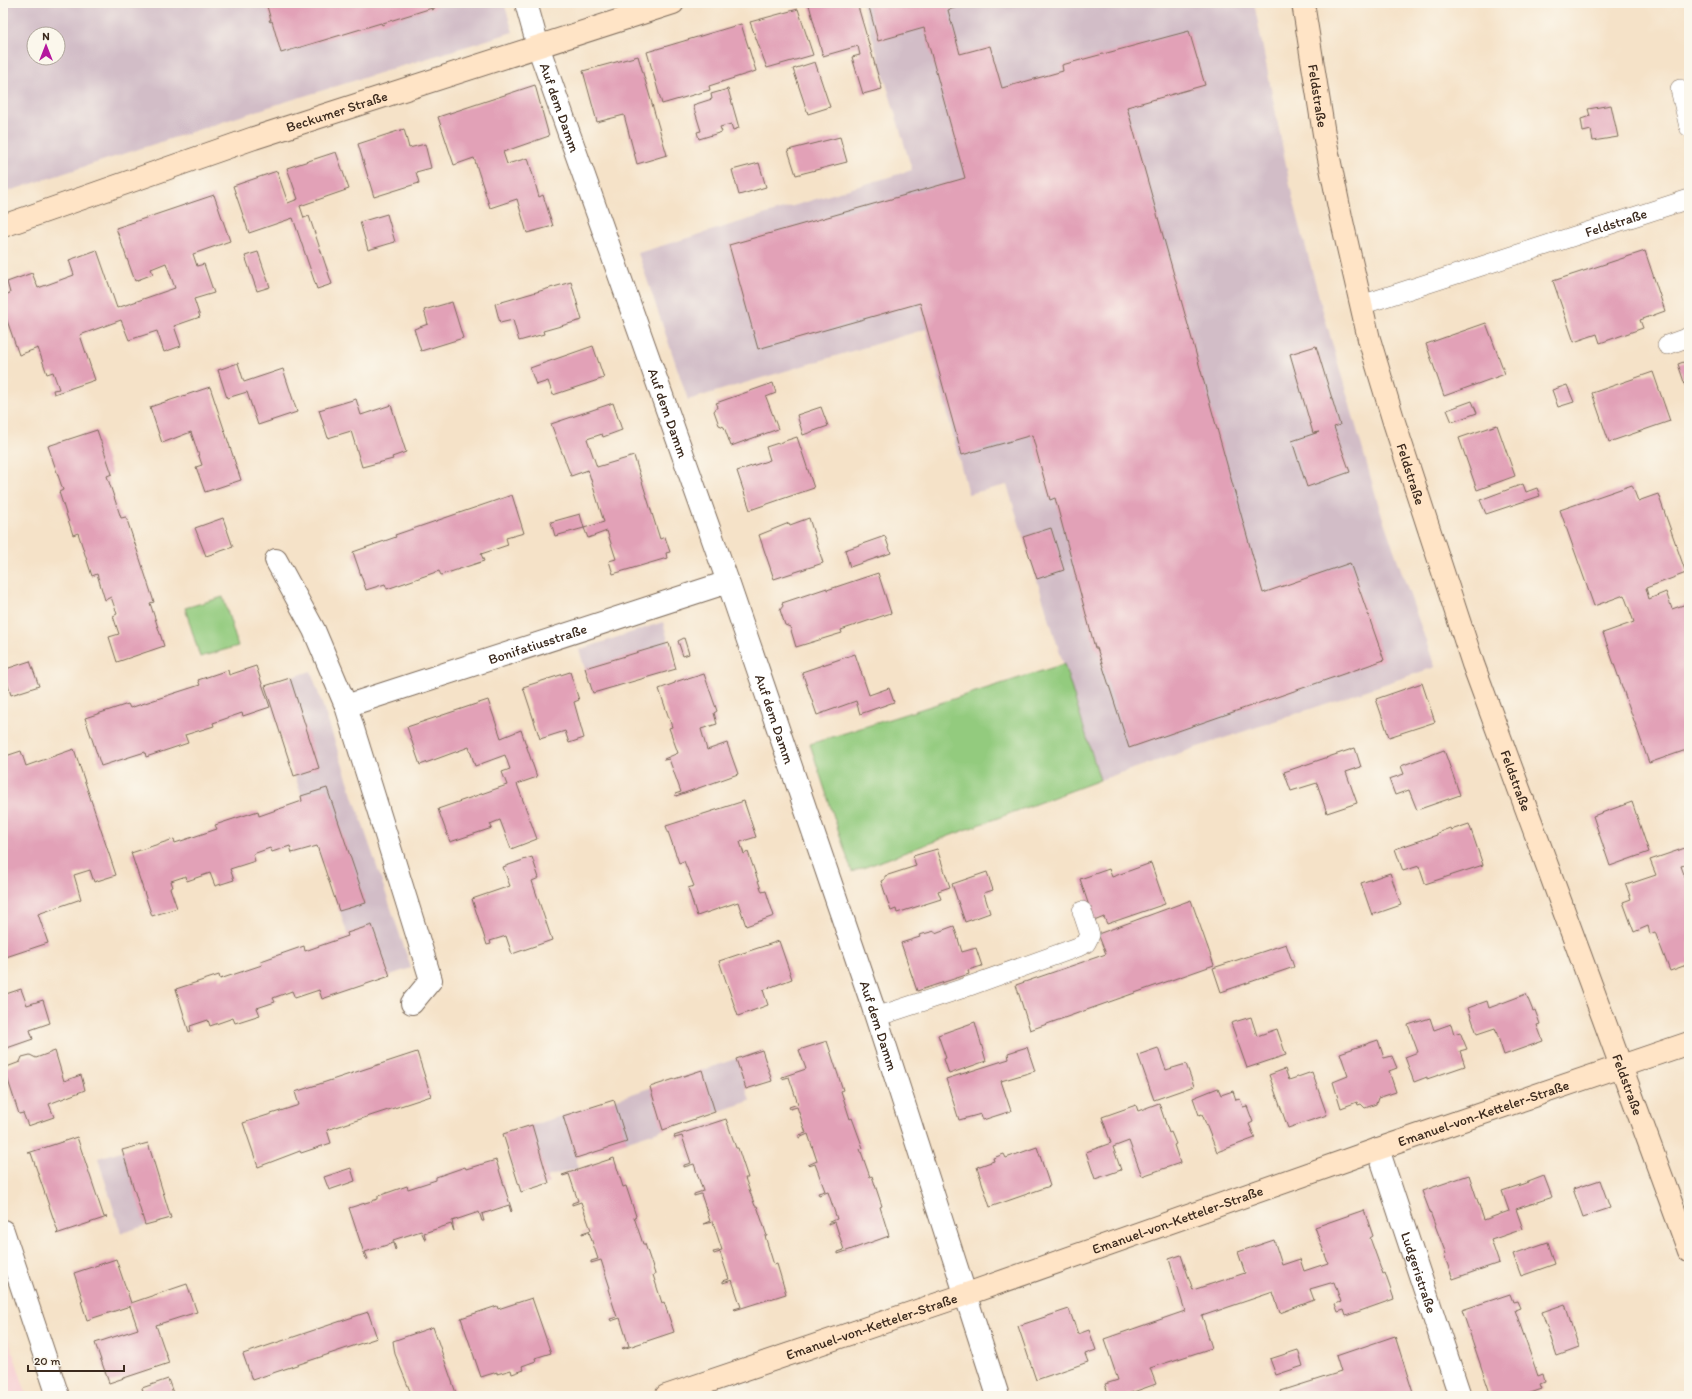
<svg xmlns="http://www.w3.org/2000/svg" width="1692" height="1399" viewBox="0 0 1692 1399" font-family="Itim,sans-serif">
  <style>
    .built { fill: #f7cfd3 }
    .industrial { fill: #d2bdc7; fill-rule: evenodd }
    .green { fill: #93cb7e; stroke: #677a4e }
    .building { fill: #e2a1b7 }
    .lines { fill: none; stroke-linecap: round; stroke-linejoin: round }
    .lane-casing { stroke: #7c6a5a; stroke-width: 20 }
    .street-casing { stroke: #7c6a5a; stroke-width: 24 }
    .secondary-casing { stroke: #7c6a5a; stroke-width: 24 }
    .lane { stroke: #fff; stroke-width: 19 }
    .street { stroke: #fff; stroke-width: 22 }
    .secondary { stroke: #ffe4c6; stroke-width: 22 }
    .labels { text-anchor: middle; stroke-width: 3.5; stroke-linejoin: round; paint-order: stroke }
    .street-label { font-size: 14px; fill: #3b2a1e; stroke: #fbf7ec }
  </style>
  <rect width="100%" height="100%" fill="#fbf7ec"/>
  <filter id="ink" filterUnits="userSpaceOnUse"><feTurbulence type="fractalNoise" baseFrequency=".025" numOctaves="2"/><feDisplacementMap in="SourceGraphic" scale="8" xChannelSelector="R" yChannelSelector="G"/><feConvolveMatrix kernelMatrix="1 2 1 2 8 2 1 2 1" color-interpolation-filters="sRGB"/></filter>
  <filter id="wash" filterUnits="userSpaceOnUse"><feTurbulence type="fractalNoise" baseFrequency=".012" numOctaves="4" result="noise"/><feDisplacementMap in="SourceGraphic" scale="16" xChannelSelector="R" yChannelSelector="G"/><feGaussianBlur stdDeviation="0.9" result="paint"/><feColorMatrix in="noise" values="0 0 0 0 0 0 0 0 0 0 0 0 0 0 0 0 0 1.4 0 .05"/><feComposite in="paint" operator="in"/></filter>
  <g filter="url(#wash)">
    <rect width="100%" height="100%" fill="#f5e2c8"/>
    <path class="built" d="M3,1322L27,1396H3Z"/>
    <path class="industrial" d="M3,3H504L513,32L278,104L3,193ZM34,34H58V58H34Z
      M862,3H1254L1292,195L1319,297L1380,510L1435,667L1100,780L1007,485L968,494L926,329L688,400L638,253L912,170Z
      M663,622L676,669L593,693L579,650Z
      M311,671L411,968L364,984L265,686Z
      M762,1050L772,1081L746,1089L750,1101L576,1158L578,1168L547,1177L549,1183L521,1192L503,1134L614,1100Z
      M148,1143L171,1218L121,1233L98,1158Z"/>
    <path class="green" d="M223,597L238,646L200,657L185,608Z
      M1064,664L1100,780L852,872L810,744Z"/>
    <g id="blocks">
      <path class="building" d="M266,3H447L434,7V9L432,10V8L383,23L384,24L382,25L381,23L281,53L272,21L270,22L269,20H271Z
        M817,3H857L882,89L863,94L852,57L860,55L858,46L823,56L809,5Z
        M868,3H970L948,10L960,54L990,46L1002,88L1063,71L1062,65L1189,31L1205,85L1127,107L1263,593L1350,563L1384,660L1129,748L1097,648H1095L1055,498L1050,500L1032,435L962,455L920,303L758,349L729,245L965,178L924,28L878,41Z
        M798,9L813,55L767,68L750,22Z
        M741,24L756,71L709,86L710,90L662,104L647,52Z
        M638,56L667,155L637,164L624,115L597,122L583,71Z
        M815,62L830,107L808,114L793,69Z
        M535,85L549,136L503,152L507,164L528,158L539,197L543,195L553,226L527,233L517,199L490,208L474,158L454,165L438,117Z
        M728,89L739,128L733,130L731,124L720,127L722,132L699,139L697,132L701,131L693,105L712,99L711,94Z
        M1611,105L1618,137L1593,141L1591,130L1583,132L1581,119L1590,116L1588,109Z
        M404,129L409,148L425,144L431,168L416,172L419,183L374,197L358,144Z
        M840,137L847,162L796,175L788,150Z
        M336,152L349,189L300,206L304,218L309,216L332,284L317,289L293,218L249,233L233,186L277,171L288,203L298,199L287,168Z
        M759,163L766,187L739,195L732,170Z
        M214,195L230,241L193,254L197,266L204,264L214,293L194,299L200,317L174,326L181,346L164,352L157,331L129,340L121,320L80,335L95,380L54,394L53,390L59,389L53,372L47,374L38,348L19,355L3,309V296L10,293L7,282L32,273L38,288L74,275L69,260L97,250L117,308L175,288L166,263L151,269L153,274L135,281L116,228Z
        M387,214L395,242L368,250L360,222Z
        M1645,251L1665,311L1640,320L1643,328L1600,343L1597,334L1574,342L1553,281Z
        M258,252L270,287L257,291L245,256Z
        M571,282L582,320L543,331L544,334L519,341L513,320L500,323L495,304Z
        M452,302L463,338L421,351L414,329L428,324L424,310Z
        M1486,323L1505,374L1444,396L1426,344Z
        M593,346L604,378L553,395L548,381L536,385L530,368Z
        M1316,346L1340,425L1334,427L1350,472L1307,487L1292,441L1319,432L1313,433L1290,354Z
        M1689,360V397L1678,364Z
        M238,363L244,382L283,369L297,412L258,425L247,392L227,398L218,370Z
        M1653,372L1670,421L1609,442L1592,393Z
        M773,383L776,393L766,397L778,429L731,446L724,427L719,425L714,411L718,406L716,403Z
        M1567,385L1574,402L1558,407L1552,390Z
        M210,387L241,480L205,492L196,467L202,465L191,432L162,443L150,407Z
        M356,399L361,415L391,405L406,452L392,457L393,459L362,467L351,431L328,438L319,410Z
        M1472,401L1477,413L1452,422L1447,410Z
        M613,403L622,430L603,437L602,434L587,439L597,467L634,456L660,539L665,537L670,552L666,553L667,558L613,574L609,561L616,559L607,531L588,538L584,528L555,536L551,522L580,514L584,528L604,522L588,470L571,476L551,424Z
        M821,407L828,426L803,435L797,415Z
        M1497,425L1515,476L1477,490L1459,438Z
        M97,430L112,474L107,476L121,518L126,517L140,559L154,602L150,603L164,646L117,662L109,637L119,634L113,616L117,614L111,597L105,600L97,574L92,576L78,533L73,535L59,492L63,490L48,446Z
        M797,437L814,488L750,510L737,471L770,460L766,447Z
        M1523,484L1526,492L1537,488L1540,496L1486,514L1480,500Z
        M1632,485L1638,501L1658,494L1686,573L1646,588L1649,599L1666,592L1672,609L1689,603V749L1649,763L1603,633L1634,622L1624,595L1594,606L1560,510Z
        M512,495L524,533L506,538L508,545L481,554L484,561L441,575L439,571L387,589L385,584L366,590L353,552L396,537L395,535Z
        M223,518L233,547L206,556L195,528Z
        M809,518L823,563L774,579L759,535L789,523L790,525Z
        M1051,528L1064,570L1037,579L1023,537Z
        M885,536L891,553L850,567L845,550Z
        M878,573L891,613L841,630L842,633L796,647L790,627L785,625L780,610L783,606L782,603L827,588V590Z
        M684,638L689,654L683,656L678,641Z
        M669,643L676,669L593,693L585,668Z
        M855,654L869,695L889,688L894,702L860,714L856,701L817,715L802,672Z
        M30,661L39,686L11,695L3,670Z
        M256,666L270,707L243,716L242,713L213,723L214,726L185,735L188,743L146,757L145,752L101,766L85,718L128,704L130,708L172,694L200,685L198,680L228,670L229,675Z
        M570,672L579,700L574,702L584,738L569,743L565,731L540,739L523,687Z
        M704,674L717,711L714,713L717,724L701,729L707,750L727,743L738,774L676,796L675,794L681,792L669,759L664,760V759L678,753L669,728L672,727L659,689L675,683V682L687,678L688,679Z
        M290,678L319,768L294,776L265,686Z
        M1422,683L1435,722L1389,737L1376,699Z
        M488,700L501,738L521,730L537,777L517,784L537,839L511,849L500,820L490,824L492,828L450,842L438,809L507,785L502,772L510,769L505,755L475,766L469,747L420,765L407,727Z
        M1355,748L1361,767L1346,772L1357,803L1327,813L1317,783L1291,791L1284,772Z
        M74,749L116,875L94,882L90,870L74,875L81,899L38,914L48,943L3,958V757L21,751L26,766Z
        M1444,750L1460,795L1417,810L1409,790L1395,795L1389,779L1404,774L1401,766Z
        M327,788L366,903L339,911L317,846L292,853L290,846L272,852L270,848L253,854L255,861L230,869L234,880L215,886L210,873L187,881L186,876L171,881L173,887L170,888L177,908L152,916L131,853L174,839L175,843L217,829L215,825L258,811L259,816L302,801L301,796Z
        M744,801L756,837L740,842L744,854L748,852L762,892L766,891L774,916L746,926L738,902L697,916L688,888L694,886L684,861L679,863L666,826Z
        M1632,802L1649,852L1610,866L1593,816Z
        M1469,824L1483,865L1425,884L1419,866L1403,871L1395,849L1437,835V833L1450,828L1451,830Z
        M1688,847L1689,864L1681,866L1689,888V964L1670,971L1655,932L1650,934L1648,926L1634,932L1623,902L1631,899L1626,885L1656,875L1650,860Z
        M937,849L950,887L938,891L941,899L897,913L896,909L891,911L881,881L885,879V876L916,866L913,856Z
        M532,857L539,878L532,881L552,940L512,954L506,936L490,941L491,944L487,945L472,899L510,886L503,867Z
        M1151,863L1165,904L1107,924L1104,917L1094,921L1080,879L1109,869L1112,877Z
        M987,872L993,890L984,893L990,913L965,922L952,884Z
        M1390,873L1401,905L1372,915L1361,883Z
        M1191,900L1214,965L1030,1030L1016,985L1106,954L1098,934Z
        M372,925L390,976L322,999L319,990L295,998L292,991L273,998L275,1002L257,1008L260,1015L235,1023L233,1018L210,1026L208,1020L190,1026L191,1031L189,1032L176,989L219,975L220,979L262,965L261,961L304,946L305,951L348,936L347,933Z
        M954,926L962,952L976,948L982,966L968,970L969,974L917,991L901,943L920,937L919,935L935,931V933Z
        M779,941L792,979L763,990L768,1005L738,1016L719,961Z
        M1286,944L1294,967L1221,992L1213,968Z
        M21,989L27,1005L43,1000L50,1023L30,1030L33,1039L7,1048L3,1038V995Z
        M1526,994L1533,1011L1535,1010L1540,1024L1537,1025L1543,1041L1504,1055L1495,1028L1477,1034L1468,1008L1487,1001L1489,1008Z
        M1251,1017L1257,1036L1277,1029L1286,1055L1247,1068L1231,1023Z
        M1430,1018L1434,1030L1451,1024L1454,1034L1460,1032L1467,1049L1460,1051L1465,1066L1427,1079V1077L1414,1082L1405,1057L1418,1052L1408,1025Z
        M975,1022L986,1061L949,1074L944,1059L946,1058L938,1035Z
        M1378,1040L1384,1058L1392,1056L1397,1068L1389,1071L1396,1092L1378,1098L1376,1104L1365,1108L1361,1104L1358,1105L1357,1102L1341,1108L1333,1082L1348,1076L1340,1053Z
        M827,1041L843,1090L841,1091L850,1119L852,1118L863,1148L860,1149L870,1177L872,1176L882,1206L880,1207L889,1236L838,1254V1252L844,1250L835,1222L828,1224V1223L837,1219L828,1192L819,1195L818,1193L825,1191L815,1164L809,1166L808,1165L817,1161L808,1134L799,1138V1135L806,1133L797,1107L790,1109L789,1107L798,1104L789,1077L782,1079V1077L806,1069L799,1050Z
        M1027,1047L1035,1071L1001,1081L1011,1111L983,1120L981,1114L959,1120L946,1079L1009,1059L1008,1053Z
        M1158,1048L1166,1070L1186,1064L1194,1086L1154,1100L1138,1055Z
        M762,1050L772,1081L746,1089L736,1059Z
        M55,1051L64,1081L81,1075L85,1090L49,1104L54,1117L28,1126L23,1113L19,1114L4,1068L20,1062L22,1057L30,1055L36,1058Z
        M417,1052L431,1096L327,1130L331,1143L301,1153L300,1151L258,1167L243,1123L299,1105L295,1092Z
        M1285,1069L1289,1080L1312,1072L1327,1115L1288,1128L1269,1075Z
        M702,1070L715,1112L663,1130L650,1087Z
        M1218,1088L1221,1095L1233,1091L1236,1100L1240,1099L1243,1107L1247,1106L1253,1122L1249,1124L1255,1138L1217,1152L1202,1114L1199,1115L1193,1098Z
        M614,1100L627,1142L576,1158L563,1116Z
        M1159,1103L1169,1133L1171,1132L1176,1144L1174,1145L1180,1163L1142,1176L1129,1141L1113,1147L1121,1170L1095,1179L1086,1152L1111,1143L1102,1117L1136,1105L1138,1111Z
        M726,1119L736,1148H738L748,1178H745L755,1206H757L767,1236H765L774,1265L777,1264L786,1294L735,1310L734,1309L741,1307L732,1280L723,1283V1281L729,1279L720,1252L714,1254L713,1252L722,1250L713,1222L703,1224L710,1221L701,1194L694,1196V1194L703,1191L694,1164L684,1167V1165L691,1163L682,1136L675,1138L674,1136Z
        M532,1125L549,1183L521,1192L503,1134Z
        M77,1137L104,1217H107L56,1234L58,1232L31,1153H28Z
        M148,1143L171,1218L145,1225L122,1150Z
        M1037,1147L1050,1186L990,1207L977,1167L994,1161L993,1158L1004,1154L1006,1158Z
        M614,1158L623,1187L626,1186L636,1216L634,1217L643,1244H645L655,1274L653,1275L662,1303L664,1302L674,1332L623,1349L622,1348L629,1346L620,1318L611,1321L610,1319L617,1317L608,1289L610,1288L601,1260L591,1263V1261L598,1259L589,1232L582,1234V1233L591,1230L581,1202L572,1205V1203L578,1201L569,1174L563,1176L562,1175Z
        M496,1160L512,1211L511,1212L509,1205L482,1214L484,1221H482L479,1212L452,1221L454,1231L451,1224L424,1233L426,1240H425L421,1231L393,1240L396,1249L395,1250L393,1243L365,1252L368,1259H366L349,1208L378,1199V1196L407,1186L408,1189L436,1180V1177L465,1167L466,1169Z
        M351,1168L355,1181L329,1190L324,1177Z
        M1469,1175L1484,1220L1509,1211L1502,1191L1523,1184L1544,1176L1552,1197L1516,1209L1523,1229L1491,1240L1499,1263L1453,1279L1444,1255L1446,1254L1422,1191Z
        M1600,1180L1610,1208L1583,1217L1573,1189Z
        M1364,1210L1373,1236L1370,1238L1383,1274L1385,1273L1394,1299L1346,1316L1344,1310L1338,1312L1335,1304L1341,1302L1334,1282L1310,1289L1314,1300L1280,1313L1273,1292L1202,1316L1212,1348L1150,1368L1156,1384L1122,1396H1109L1105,1384L1118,1380L1104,1339L1185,1311L1169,1259L1181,1255L1193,1290L1245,1273L1238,1252L1274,1240L1282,1265L1300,1259L1304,1271L1328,1263L1315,1227Z
        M1548,1242L1555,1264L1521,1276L1513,1254Z
        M116,1259L131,1303L187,1284L197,1312L156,1325L169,1363L109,1383L95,1343L138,1329L130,1306L87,1320L81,1301H83L74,1273Z
        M1510,1294L1513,1302L1517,1301L1520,1308L1515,1310L1538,1376L1543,1374L1545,1382L1540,1384L1542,1389L1522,1396H1491L1462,1310Z
        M532,1298L551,1353L535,1358L536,1361L522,1366L524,1370L512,1374L511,1370L497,1374V1372L481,1377L461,1318L497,1306L498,1309Z
        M1565,1304L1579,1348L1557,1356L1542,1312Z
        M1069,1309L1078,1334L1089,1330L1096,1350L1085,1354L1088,1362L1036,1380L1018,1326Z
        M368,1312L377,1338L252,1380L243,1354Z
        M433,1327L456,1393L449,1396H412L395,1354L393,1341Z
        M1395,1336L1414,1396H1283L1281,1391L1341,1372L1336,1356Z
        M1298,1350L1303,1366L1276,1375L1270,1359Z
        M168,1379L173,1393L166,1396H144L142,1388Z"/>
    </g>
  </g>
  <g filter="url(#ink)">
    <use href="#blocks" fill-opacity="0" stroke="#7c6a5a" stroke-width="1"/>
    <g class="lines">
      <defs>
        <g id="lane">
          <path d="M1680,89L1689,127"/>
          <path id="s1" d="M1361,305L1689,199"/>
          <path d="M1667,345L1689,337"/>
          <path d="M876,1017L961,989L1078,947L1086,943L1090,935L1082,911"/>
        </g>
        <g id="street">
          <path id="s2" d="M526,3L538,46L728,582L872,1004L998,1396"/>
          <path d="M276,560L314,630L346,706"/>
          <path id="s3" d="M412,1003L431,980L346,706L728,582"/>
          <path id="s4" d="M1378,1149L1460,1396"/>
          <path d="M3,1231L58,1396"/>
        </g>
        <g id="secondary">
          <path id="s5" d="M1303,3L1324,134L1341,217L1369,339L1394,422L1473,664L1689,1251"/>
          <path id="s6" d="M3,226L254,138L673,3"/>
          <path id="s7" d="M666,1396L964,1295L1378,1149L1689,1043"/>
        </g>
      </defs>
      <use href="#lane" class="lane-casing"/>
      <use href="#street" class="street-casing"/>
      <use href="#secondary" class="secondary-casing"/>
      <use href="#lane" class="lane"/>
      <use href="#street" class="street"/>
      <use href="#secondary" class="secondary"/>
    </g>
  </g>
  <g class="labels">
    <g class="street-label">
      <text dy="5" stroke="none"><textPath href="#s5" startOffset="94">Feldstraße</textPath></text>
      <text dy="5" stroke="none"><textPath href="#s2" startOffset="110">Auf dem Damm</textPath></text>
      <text dy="5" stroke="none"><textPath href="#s6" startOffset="353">Beckumer Straße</textPath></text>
      <text dy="5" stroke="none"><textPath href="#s1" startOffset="268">Feldstraße</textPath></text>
      <text dy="5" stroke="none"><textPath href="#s2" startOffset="434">Auf dem Damm</textPath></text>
      <text dy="5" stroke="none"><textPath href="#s5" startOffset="484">Feldstraße</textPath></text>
      <text dy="5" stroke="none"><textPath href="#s3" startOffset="518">Bonifatiusstraße</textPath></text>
      <text dy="5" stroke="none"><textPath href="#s2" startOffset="758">Auf dem Damm</textPath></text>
      <text dy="5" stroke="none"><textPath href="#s5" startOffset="808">Feldstraße</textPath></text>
      <text dy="5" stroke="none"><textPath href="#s2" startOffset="1082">Auf dem Damm</textPath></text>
      <text dy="5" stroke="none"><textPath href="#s5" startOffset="1132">Feldstraße</textPath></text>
      <text dy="5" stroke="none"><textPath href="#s7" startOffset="865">Emanuel-von-Ketteler-Straße</textPath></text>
      <text dy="5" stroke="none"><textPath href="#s7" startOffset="541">Emanuel-von-Ketteler-Straße</textPath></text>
      <text dy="5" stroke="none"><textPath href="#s4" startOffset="130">Ludgeristraße</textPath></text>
      <text dy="5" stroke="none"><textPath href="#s7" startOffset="217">Emanuel-von-Ketteler-Straße</textPath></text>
    </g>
  </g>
  <rect width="1692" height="1399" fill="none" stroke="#fbf7ec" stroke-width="16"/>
  <g transform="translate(46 46)"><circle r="19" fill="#fbf7ec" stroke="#aea59a"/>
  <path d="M0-3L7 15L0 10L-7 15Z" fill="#b5179e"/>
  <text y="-6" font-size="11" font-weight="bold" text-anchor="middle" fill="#3b2a1e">N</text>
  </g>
  <path d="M28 1365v6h96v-6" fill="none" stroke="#3b2a1e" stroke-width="2"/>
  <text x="34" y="1365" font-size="12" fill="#3b2a1e" stroke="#fbf7ec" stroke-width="3" paint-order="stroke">20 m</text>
</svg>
